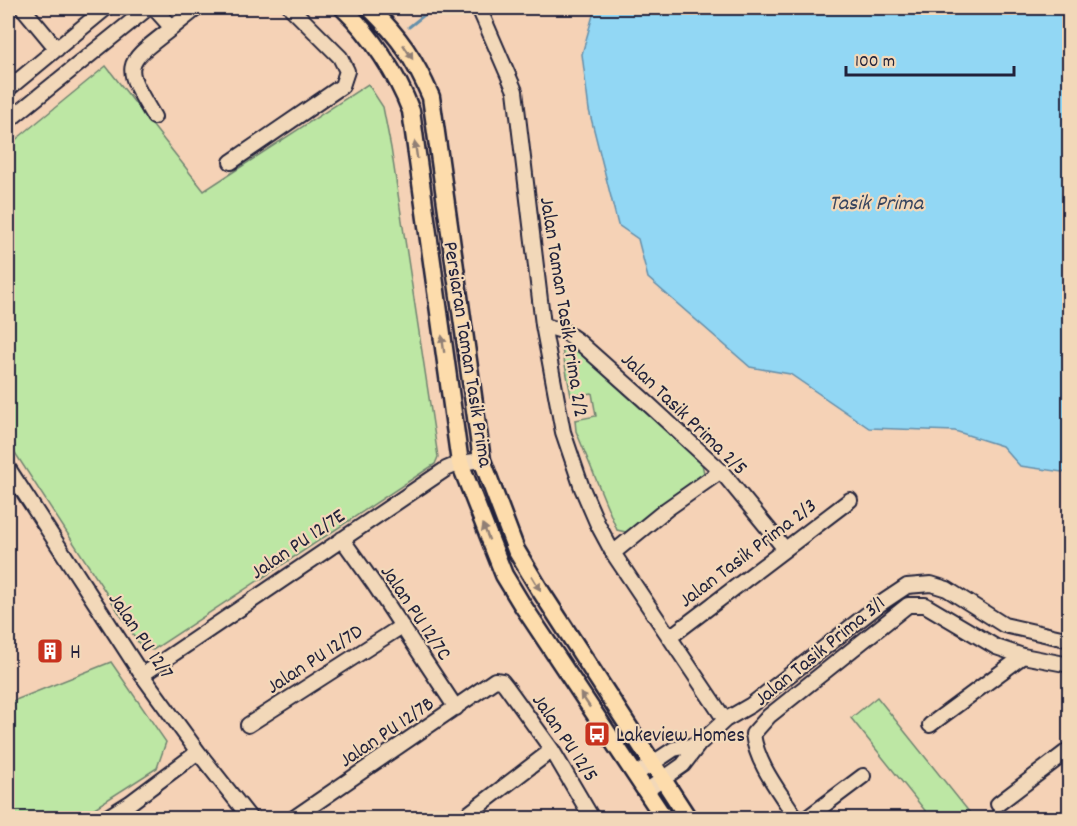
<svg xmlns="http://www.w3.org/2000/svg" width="1077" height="826" viewBox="0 0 1077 826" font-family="Dekko,sans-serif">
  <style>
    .green { fill: #bde7a4; stroke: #708470; stroke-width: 1.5 }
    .water { fill: #92d7f4; stroke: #658faa; stroke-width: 1.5 }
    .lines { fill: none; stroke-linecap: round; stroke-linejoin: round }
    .stream { stroke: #658faa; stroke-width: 3 }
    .minor-casing { stroke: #22223b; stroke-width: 18 }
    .major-casing { stroke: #22223b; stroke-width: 21 }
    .minor { stroke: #f2d8b9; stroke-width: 14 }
    .major { stroke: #fddcac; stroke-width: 16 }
    .oneway { fill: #907f74 }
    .labels { text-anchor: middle; stroke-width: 4.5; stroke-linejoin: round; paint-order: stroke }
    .street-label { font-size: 21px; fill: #22223b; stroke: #f2d8b9 }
    .poi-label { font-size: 21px; fill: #22223b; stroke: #f2d8b9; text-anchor: start }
    .water-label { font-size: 22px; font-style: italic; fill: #384660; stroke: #f2d8b9 }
  </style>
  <rect width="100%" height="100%" fill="#f5d2b6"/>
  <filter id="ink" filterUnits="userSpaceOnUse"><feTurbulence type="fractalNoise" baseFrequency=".0167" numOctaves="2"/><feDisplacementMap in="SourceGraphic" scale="12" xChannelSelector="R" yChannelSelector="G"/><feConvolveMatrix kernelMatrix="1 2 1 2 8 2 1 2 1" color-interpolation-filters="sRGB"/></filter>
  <g filter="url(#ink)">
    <path class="green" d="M106,66L204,191L368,84L383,107L391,148L438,457L435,464L153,650L142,648L8,442V146Z
      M573,347L702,464L704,473L630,533L617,530L576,431L575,420L596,416L592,393L571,396L562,349Z
      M111,662L166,742L157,768L79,818H8V703Z
      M877,697L974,818H931L851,718Z"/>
    <path class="water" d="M595,8H1069V473L1020,466L1002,446L955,431L869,428L790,374L750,367L648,278L638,239L618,225L589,110L582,54Z"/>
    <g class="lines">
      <path class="stream" d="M409,27L433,8"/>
      <defs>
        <path id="minor" d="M23,8L57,49
          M154,8L172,28L197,8
          M479,8L515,91L543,325L563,432L582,488L598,525L613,553L725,720
          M8,89L106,8
          M154,117C122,63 123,66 172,28
          M8,121L148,8
          M231,162L342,86L347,71L340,57L291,8
          M543,325L565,332L578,341L643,399L721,471L785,549
          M8,468L142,675L198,752L250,818
          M342,539L374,584L456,708
          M613,553L667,509L721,471
          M670,637L850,500
          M142,675L446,469L460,463L482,460
          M248,725L402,626
          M930,725L1023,656
          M635,775L674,749L699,744
          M646,791L683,765L699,744L725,720L751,705L880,604L907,586L931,584L947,589L1004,625L1070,640
          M998,804L1070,749
          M106,818L130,803L198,752
          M294,818L495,680L502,681L506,686L552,750L592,818
          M463,818L552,750
          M796,818C780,792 757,765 753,734L769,716L908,605H925L996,647L1023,656L1070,665
          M807,818L863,776"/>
        <path id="major" d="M343,8C371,35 397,74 411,111L460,463L504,575L521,603L664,818
          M370,8C400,38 414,58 431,97L482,460L516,550L540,590L688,818"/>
      </defs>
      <use href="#minor" class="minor-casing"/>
      <use href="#major" class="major-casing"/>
      <use href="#minor" class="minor"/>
      <use href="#major" class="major"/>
    </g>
    <defs><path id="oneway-solid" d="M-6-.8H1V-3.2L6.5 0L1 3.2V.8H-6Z" transform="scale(1.5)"/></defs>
    <g class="oneway">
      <use href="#oneway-solid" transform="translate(408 52) rotate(57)"/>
      <use href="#oneway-solid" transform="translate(416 150) rotate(-98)"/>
      <use href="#oneway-solid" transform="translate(443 344) rotate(-98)"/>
      <use href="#oneway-solid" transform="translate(486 532) rotate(-111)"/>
      <use href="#oneway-solid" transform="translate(536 583) rotate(59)"/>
      <use href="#oneway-solid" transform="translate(585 700) rotate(-124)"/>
    </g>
  </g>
  <defs>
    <symbol id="building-square" viewBox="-11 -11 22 22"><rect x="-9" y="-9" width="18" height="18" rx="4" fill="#c8321e" stroke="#f2d8b9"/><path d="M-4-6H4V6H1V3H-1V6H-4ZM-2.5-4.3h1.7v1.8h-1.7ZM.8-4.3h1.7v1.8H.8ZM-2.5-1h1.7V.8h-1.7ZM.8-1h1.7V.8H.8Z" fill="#fff"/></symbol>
    <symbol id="bus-square" viewBox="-11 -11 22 22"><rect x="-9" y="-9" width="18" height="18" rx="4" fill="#c8321e" stroke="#f2d8b9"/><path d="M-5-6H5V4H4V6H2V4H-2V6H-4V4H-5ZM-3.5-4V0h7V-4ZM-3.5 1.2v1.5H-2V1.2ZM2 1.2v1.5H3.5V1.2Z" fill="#fff"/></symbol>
  </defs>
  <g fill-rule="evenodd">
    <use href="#building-square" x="35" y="636" width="30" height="30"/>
    <use href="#bus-square" x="582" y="719" width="30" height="30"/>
  </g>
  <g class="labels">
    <g class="street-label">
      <text transform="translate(565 307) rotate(81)" y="7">Jalan Taman Tasik Prima 2/2</text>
      <text transform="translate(469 354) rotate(81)" y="7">Persiaran Taman Tasik Prima</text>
      <text transform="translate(685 413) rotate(44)" y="7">Jalan Tasik Prima 2/5</text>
      <text transform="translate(297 543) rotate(-34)" y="7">Jalan PU 12/7E</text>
      <text transform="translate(747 552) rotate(-37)" y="7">Jalan Tasik Prima 2/3</text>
      <text transform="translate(417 612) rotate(56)" y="7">Jalan PU 12/7C</text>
      <text transform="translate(142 635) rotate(56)" y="7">Jalan PU 12/7</text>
      <text transform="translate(819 650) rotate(-39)" y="7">Jalan Tasik Prima 3/1</text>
      <text transform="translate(314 658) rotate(-33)" y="7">Jalan PU 12/7D</text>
      <text transform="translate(386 731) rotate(-34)" y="7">Jalan PU 12/7B</text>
      <text transform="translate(566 737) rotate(56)" y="7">Jalan PU 12/5</text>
    </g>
    <g class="poi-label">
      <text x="70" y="658">H</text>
      <text x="616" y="741">Lakeview Homes</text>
    </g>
    <g class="water-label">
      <text x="876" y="209">Tasik Prima</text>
    </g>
  </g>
  <rect width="1077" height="826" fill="none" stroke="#f2d8b9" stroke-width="30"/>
  <rect x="15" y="15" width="1047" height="796" fill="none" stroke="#22223b" stroke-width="2" filter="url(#ink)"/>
  <path d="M846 66v9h168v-9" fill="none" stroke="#22223b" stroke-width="3"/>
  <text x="855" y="66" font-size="18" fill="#22223b" stroke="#f2d8b9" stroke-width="4.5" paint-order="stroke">100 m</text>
</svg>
